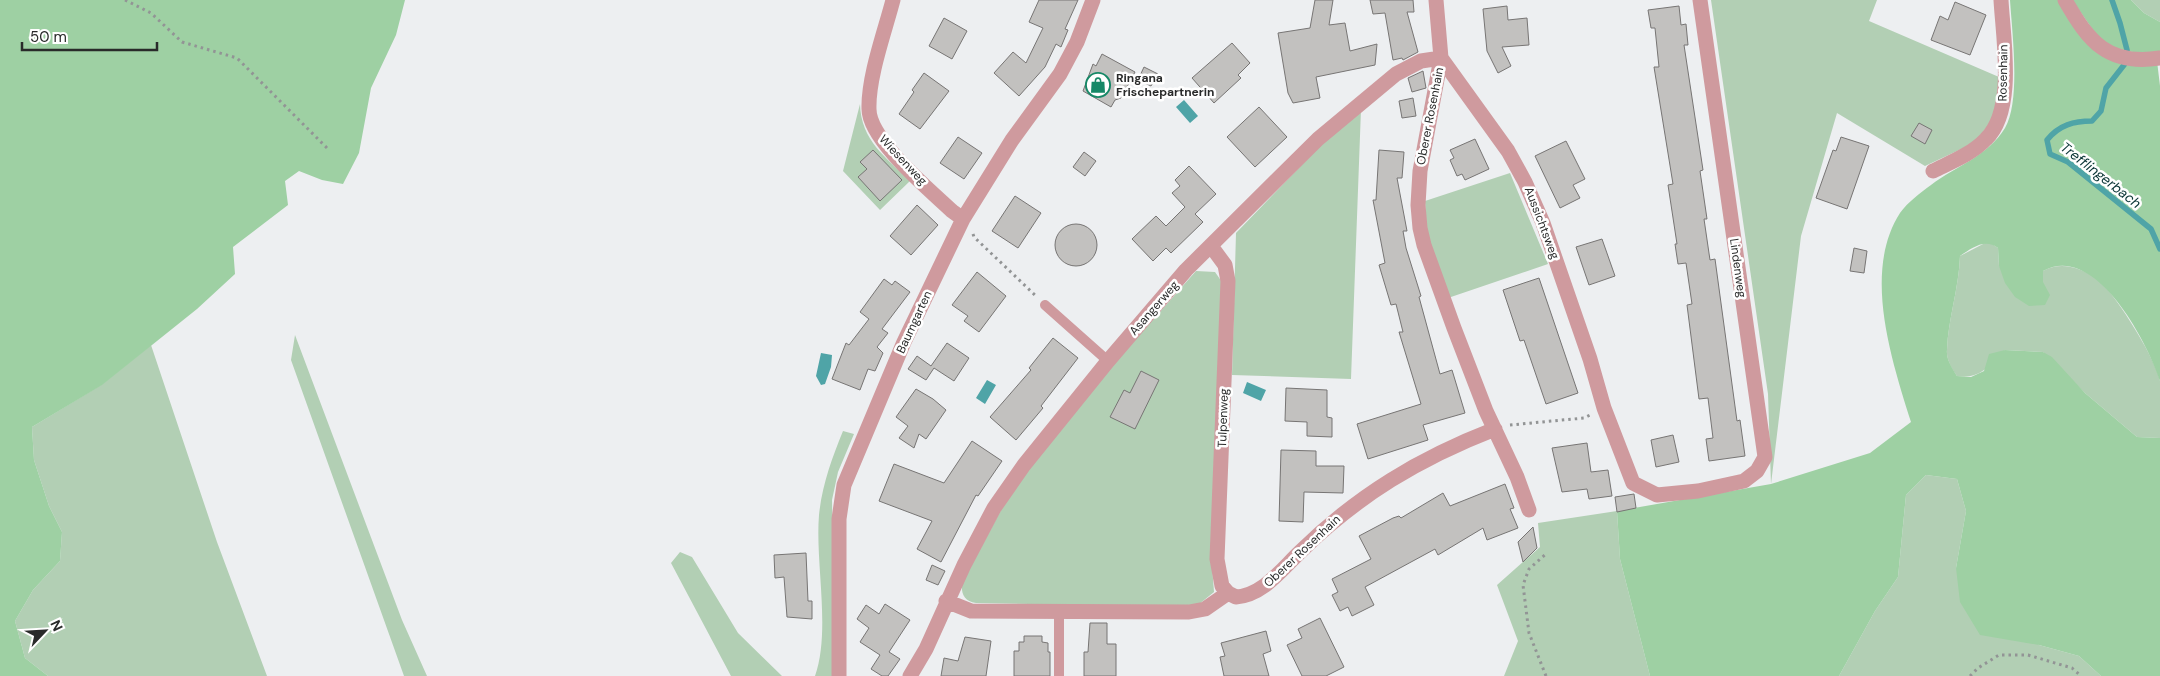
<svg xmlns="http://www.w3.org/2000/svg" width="2160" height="676" viewBox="0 0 2160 676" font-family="'DM Sans',sans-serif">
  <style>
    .green { fill: #b2cfb4 }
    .forest { fill: #9ed0a3 }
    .water { fill: #4fa4a7 }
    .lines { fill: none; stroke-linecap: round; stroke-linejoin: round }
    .stream { stroke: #4fa4a7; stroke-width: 5.5 }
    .building { fill: #c2c1bf; stroke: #777574 }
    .path { stroke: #929495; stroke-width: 3; stroke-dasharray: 2.5 4; stroke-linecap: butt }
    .lane { stroke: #cf9a9e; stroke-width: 10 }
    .street { stroke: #cf9a9e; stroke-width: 15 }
    .labels { text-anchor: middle; stroke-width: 5; stroke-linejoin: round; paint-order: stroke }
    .street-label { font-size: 12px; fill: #292a2a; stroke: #fff }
    .poi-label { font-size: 12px; font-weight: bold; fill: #292a2a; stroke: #fff; text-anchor: start }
    .water-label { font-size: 14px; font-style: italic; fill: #093435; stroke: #fff }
  </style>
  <rect width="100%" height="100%" fill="#edeff1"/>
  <path class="green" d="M1711,0H1877L1869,21L1999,77L1994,118L1974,143L1925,166L1837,113L1801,236L1771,484L1768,394Z
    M2131,0H2160V22L2144,13Z
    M860,104C861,141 886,157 910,181L880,210L843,171Z
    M1361,109L1351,379L1232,375L1236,233L1322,144Z
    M1510,173L1548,264L1448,298L1427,235L1425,201Z
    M1985,243H1991L1998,248L1999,266L2043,282V271C2060,261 2080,267 2096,278C2114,291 2156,359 2160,381C2160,399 2160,420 2160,438L2137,437L2085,393L2043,352L2005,350C1988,366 1982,379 1957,376C1952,369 1946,359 1947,350C1948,319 1959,288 1960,256Z
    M1196,271L1215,272L1222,282L1211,553L1214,592L1198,605L1186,607L976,603C964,601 961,594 962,583L1002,508L1028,468L1113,365Z
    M295,335L402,620L427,676H404L291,360Z
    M151,345L217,542L267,676H48L25,658L15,621L33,590L60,561L62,532L49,506L34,460L32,427L101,385Z
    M843,431L854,434L838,472L832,500L834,609L832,676H815C831,631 815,563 819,515C822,485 832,458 843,431Z
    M1926,475L1957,479L1966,511L1956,568L2039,645L2079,656L2101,676H1839L1875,611L1898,577L1906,495Z
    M1617,511L1620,559L1650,676H1504L1518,641L1497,585L1540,547L1538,523Z
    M680,552L692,557L738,633L782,676H731L671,563Z"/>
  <path class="forest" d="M0,0H405L396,35L371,88L359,153L343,184L322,180L299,171L285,181L288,205L233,247L235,274L197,309L102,385L32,427L34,460L49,506L62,532L60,561L33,590L15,621L25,658L48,676H0Z
    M2010,0H2060L2095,48L2157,61L2160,86V381C2147,341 2095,242 2043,271V282L2050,295L2045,305L2029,306L2015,297L2005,283L1999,266L1998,248C1985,238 1972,248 1960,256C1959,288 1948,319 1947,350C1946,359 1952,368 1957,376L1971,377L1984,371L1989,354L2005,350L2043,352L2052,357L2085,393L2137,437L2160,438V676H2101L2079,656L2039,645L1980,635L1960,602L1956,568L1966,511L1957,479L1926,475L1906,495L1898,577L1875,611L1839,676H1650L1620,559L1617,511L1771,484L1870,453L1911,422C1892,361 1862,272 1900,213C1908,202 1920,193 1931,185C1956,166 1988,156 2005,128C2021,101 2012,32 2010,0Z
    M2072,0H2131L2144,13L2160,22V54L2120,51L2100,40Z"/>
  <path class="water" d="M1184,100L1198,116L1190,123L1176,107Z
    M821,353L832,355L831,367L825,384L821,385L816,376Z
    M987,380L996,385L985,404L976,398Z
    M1247,382L1266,390L1261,401L1243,393Z"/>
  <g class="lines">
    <path class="stream" d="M2112,0L2120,23L2127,50
      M2124,65L2106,88L2101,111L2092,121C2074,121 2059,125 2047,140L2050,154L2068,162L2151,229L2160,249"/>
  </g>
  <path class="building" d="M1039,0H1078L1065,29L1068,30L1061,47L1056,44L1045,67L1019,96L994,73L1013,52L1026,63L1043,28L1029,22Z
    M1315,0H1333L1329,25L1345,23L1350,51L1377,44L1375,65L1316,77L1320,98L1293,103L1288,93L1278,33L1310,28Z
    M1370,0H1413L1414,12H1407L1418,52L1403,60L1402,58L1393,60L1385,13L1373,14Z
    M1955,2L1986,15L1970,55L1931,40L1940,16L1948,20Z
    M1507,6L1508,20L1527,18L1529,45L1502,47L1511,66L1498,73L1487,51L1483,9Z
    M1679,6L1681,25L1686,24L1688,45H1684L1703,170L1700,171L1707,219H1704L1710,260L1715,259L1737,421L1740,420L1745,456L1709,461L1706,439L1713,438L1708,398L1699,399L1687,305L1692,304L1686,263L1678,264L1675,244H1677L1668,185L1673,184L1654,67H1659L1655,28H1651L1648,10Z
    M944,18L967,31L952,59L929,46Z
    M1232,43L1250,63L1238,75L1241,78L1214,103L1192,78Z
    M1102,54L1135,72L1121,98L1115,100L1111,107L1083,91L1093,64L1096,66Z
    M1144,67L1158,74L1151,86L1138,80Z
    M1423,71L1426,88L1412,92L1408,78Z
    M924,73L949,91L920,129L899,114L914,92L912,90Z
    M1413,98L1416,116L1402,118L1399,101Z
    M1259,107L1287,137L1255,167L1227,137Z
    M1919,123L1932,130L1925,144L1911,136Z
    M958,137L982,153L964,179L940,163Z
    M1841,137L1869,146L1847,209L1816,198L1833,150L1836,151Z
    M1475,139L1489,169L1465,180L1462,174L1457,176L1450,160L1454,158L1450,150Z
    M1566,141L1585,179L1573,185L1580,198L1560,208L1535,156Z
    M873,150L902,180L880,201L858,177L867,169L860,162Z
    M1379,150L1404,152L1402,178H1397L1407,231H1403L1406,248L1421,296L1419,297L1440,374L1452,370L1465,413L1423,425L1428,440L1368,459L1357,424L1421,404L1399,332H1403L1396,304L1391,305L1379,265L1385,263L1373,200H1376Z
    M1084,152L1096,161L1085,176L1073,167Z
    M1189,166L1216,194L1195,214L1203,222L1171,253L1166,248L1153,261L1132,239L1156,216L1166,226L1185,207L1172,193L1180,186L1175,180Z
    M1015,196L1041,213L1018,248L992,231Z
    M917,205L938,225L911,255L890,236Z
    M1055 245a21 21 0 1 1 42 0a21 21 0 1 1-42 0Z
    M1602,239L1615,276L1589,285L1576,247Z
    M1854,248L1867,251L1864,273L1850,271Z
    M977,272L1006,296L979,332L964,321L968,316L952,305Z
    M1539,278L1578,393L1546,404L1524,340L1520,341L1503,290Z
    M884,279L892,285L895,281L910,292L882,329L888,333L877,347L883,353L875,371L868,369L860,390L832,379L846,343L849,345L869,319L860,312Z
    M1053,338L1078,358L1041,406L1043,408L1016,440L990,417L1031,370L1029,368Z
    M947,343L969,358L954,381L934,368L926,380L908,369L917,356L931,366Z
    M1141,371L1159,380L1135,429L1110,417L1124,390L1130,393Z
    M1286,388L1327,390V417L1332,418V437L1307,436V422L1285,421Z
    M916,389L933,399L946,410L926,439L919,434L914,448L899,438L908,426L896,417Z
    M1673,435L1679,462L1656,467L1651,440Z
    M972,441L1002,461L978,496L976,495L941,562L917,549L932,521L879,501L894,464L944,483Z
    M1587,443L1591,472L1608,470L1612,496L1589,499L1587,489L1562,492L1552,448Z
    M1281,450L1316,451V466H1344L1343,493L1304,492L1303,522L1279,521Z
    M1505,484L1514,508L1510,509L1518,528L1487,540L1483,528L1438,555L1435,549L1365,587L1374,605L1352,616L1348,607L1340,611L1332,595L1338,592L1332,579L1371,559L1359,536L1393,518L1399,516L1401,518L1443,493L1450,506Z
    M1634,494L1636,508L1617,512L1615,497Z
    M1533,527L1537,548L1523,562L1518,542Z
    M806,553L808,601H812V619L787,617L784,577L775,578L774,555Z
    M932,565L945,571L938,585L926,580Z
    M885,604L910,620L889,652L900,659L888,676H882L871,669L880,655L860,642L869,628L857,619L866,605L879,614Z
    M1320,618L1344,667L1326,676H1302L1287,645L1302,638L1298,629Z
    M1090,623H1107V644H1116V676H1084V652H1088Z
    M1266,631L1271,651L1263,654L1269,676H1224L1220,657L1225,656L1221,643Z
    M1024,636H1042V642L1048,643V652H1050V676H1014V651H1019V642H1024Z
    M965,637L991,641L986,676H941L944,658L958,661Z"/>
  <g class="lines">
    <path class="path" d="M125,0L151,13L182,42L237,58L328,149
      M973,234L974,237L1036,296
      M1510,425L1584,418L1590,415
      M1546,676L1529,633L1523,585L1529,569L1547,553
      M1970,676L1978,668L1999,655H2028L2072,668L2081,676"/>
    <path class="lane" d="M1045,305L1108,361
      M1059,676V611"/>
    <path class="street" d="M893,0C885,31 868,77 869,109C869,140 930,190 952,211L963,219
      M2065,0C2089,42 2108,66 2160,58
      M1441,58L1508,151L1525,182L1543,223L1590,359L1604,408L1633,483L1657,495L1698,491L1744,481L1757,471L1765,457L1700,0
      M1441,58L1420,171L1418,205L1420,228L1424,245L1454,328L1486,411L1517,477L1529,510
      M1933,171C1951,162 1972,154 1986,139C2016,110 2003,38 2001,0
      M1211,246L1225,265L1228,281L1217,559L1222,586L1228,593
      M946,601L971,611L1189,612L1205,609L1228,593L1236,597C1263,595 1281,570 1300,552C1358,495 1420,458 1495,429
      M839,676V519L844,485L904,342L963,219L1012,140L1060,74L1077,42L1093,0
      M910,676L926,649L964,565L994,508L1024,465L1108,361L1186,270L1318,139L1396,74L1421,61L1441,58L1436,0"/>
  </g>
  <defs>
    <symbol id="shop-ring" viewBox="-11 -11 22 22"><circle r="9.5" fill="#fff" stroke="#168867" stroke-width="1.5"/><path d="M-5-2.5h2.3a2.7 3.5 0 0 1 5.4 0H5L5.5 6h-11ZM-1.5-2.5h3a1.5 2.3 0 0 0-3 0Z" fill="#168867"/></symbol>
  </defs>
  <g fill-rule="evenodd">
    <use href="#shop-ring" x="1084" y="71" width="28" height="28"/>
  </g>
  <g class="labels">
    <g class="street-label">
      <text transform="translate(2003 73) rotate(-89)" y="4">Rosenhain</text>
      <text transform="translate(1430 116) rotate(-79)" y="4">Oberer Rosenhain</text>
      <text transform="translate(903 160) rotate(47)" y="4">Wiesenweg</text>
      <text transform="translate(1542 223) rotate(69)" y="4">Aussichtsweg</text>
      <text transform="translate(1738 268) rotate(82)" y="4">Lindenweg</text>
      <text transform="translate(1154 308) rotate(-49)" y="4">Asangerweg</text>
      <text transform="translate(914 322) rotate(-65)" y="4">Baumgarten</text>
      <text transform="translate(1223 418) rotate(-88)" y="4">Tulpenweg</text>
      <text transform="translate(1302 551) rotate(-43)" y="4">Oberer Rosenhain</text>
    </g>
    <g class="poi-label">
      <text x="1116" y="82">Ringana<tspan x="1116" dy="14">Frischepartnerin</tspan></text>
    </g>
    <g class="water-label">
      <text transform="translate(2101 175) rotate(38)" y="5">Trefflingerbach</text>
    </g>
  </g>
  <g transform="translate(45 631) rotate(65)" stroke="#ffffff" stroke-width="4" paint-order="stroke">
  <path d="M0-4L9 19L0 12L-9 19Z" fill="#292a2a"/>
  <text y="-8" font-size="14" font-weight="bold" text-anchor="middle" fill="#292a2a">N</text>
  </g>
  <path d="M22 42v8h135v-8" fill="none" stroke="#292a2a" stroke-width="2.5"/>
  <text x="30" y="42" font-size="15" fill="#292a2a" stroke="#ffffff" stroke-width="4" paint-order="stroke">50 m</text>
</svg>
